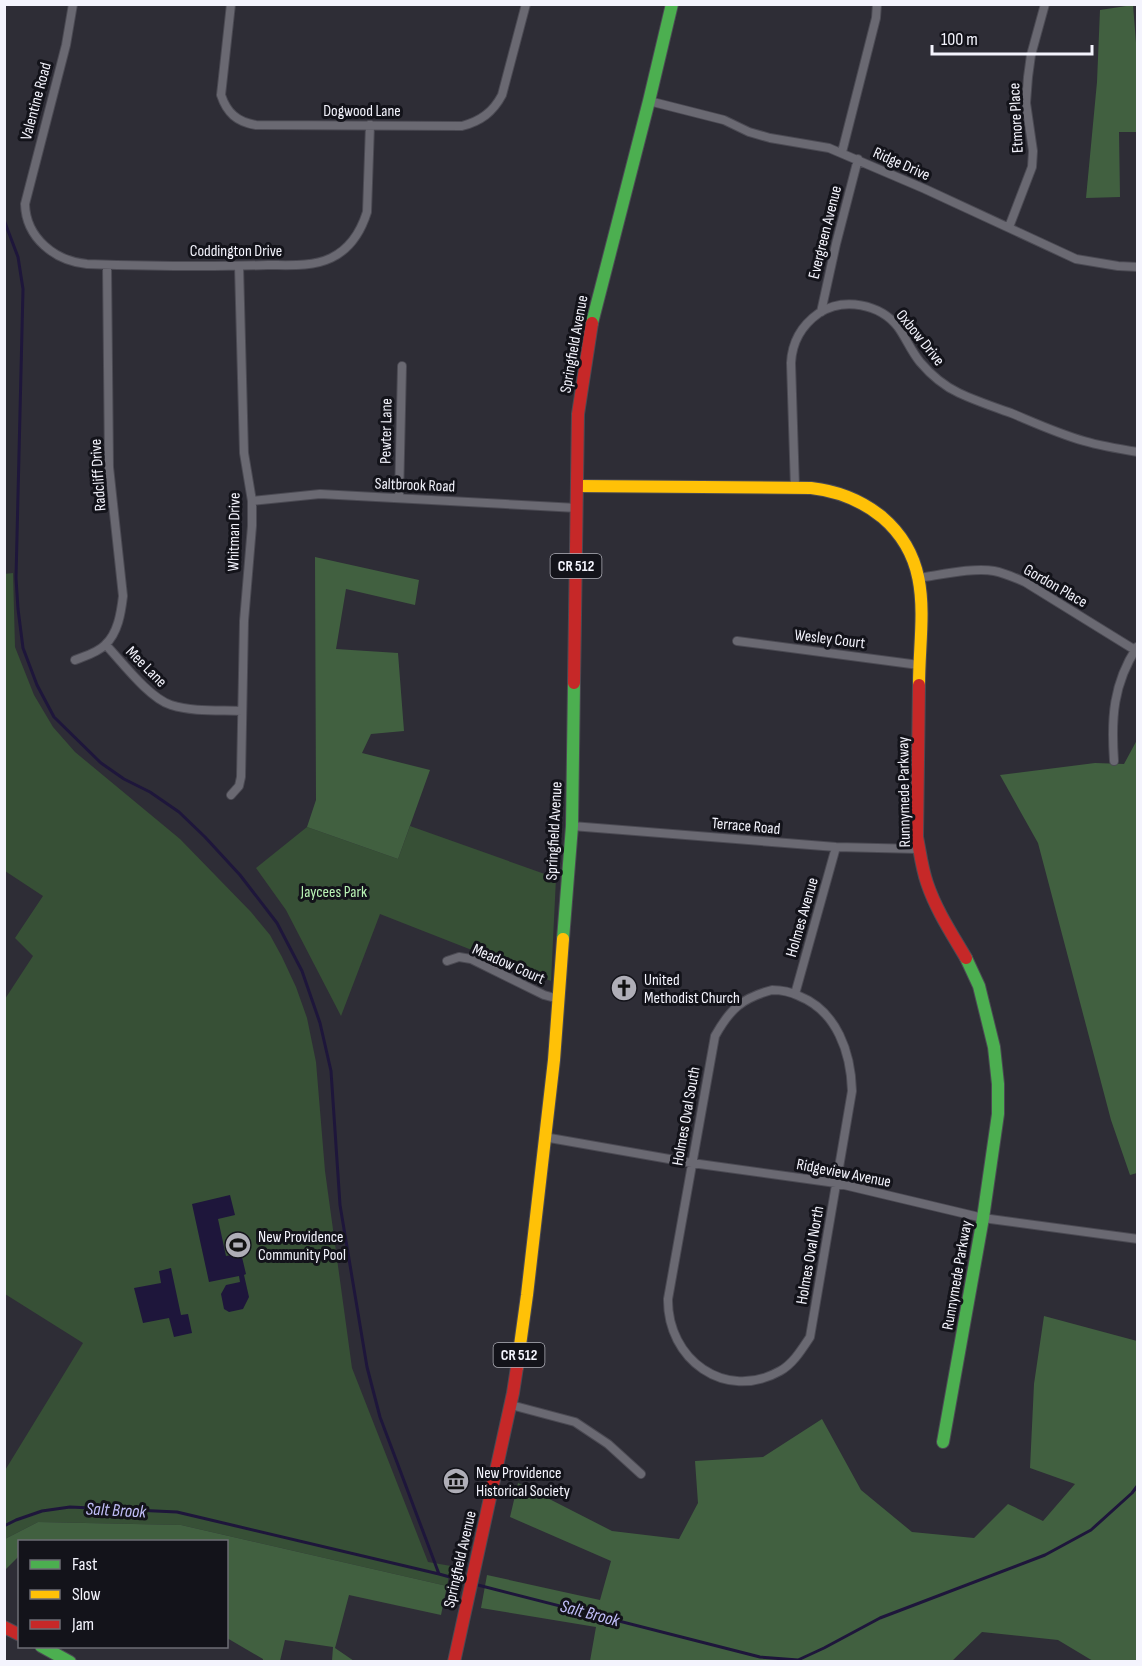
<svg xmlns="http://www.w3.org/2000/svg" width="1142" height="1666" viewBox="0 0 1142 1666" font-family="'Sofia Sans Condensed',sans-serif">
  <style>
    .green { fill: #375036 }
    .forest { fill: #416040 }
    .water { fill: #1e163b }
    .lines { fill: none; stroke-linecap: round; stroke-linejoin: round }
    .stream { stroke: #1e163b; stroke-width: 3 }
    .street-casing { stroke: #4b4a53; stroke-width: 10 }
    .fast-casing { stroke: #4b4a53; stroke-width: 14 }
    .slow-casing { stroke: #4b4a53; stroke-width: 14 }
    .jam-casing { stroke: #4b4a53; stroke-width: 14 }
    .street { stroke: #6a6972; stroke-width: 8 }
    .fast { stroke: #4caf50; stroke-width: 12 }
    .slow { stroke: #ffc107; stroke-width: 12 }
    .jam { stroke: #c62828; stroke-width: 12 }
    .labels { text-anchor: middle; stroke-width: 6; stroke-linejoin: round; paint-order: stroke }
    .shield { fill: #13131a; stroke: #b0b0b9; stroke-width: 1.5 }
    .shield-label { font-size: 15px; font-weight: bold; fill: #f4f4fd }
    .street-label { font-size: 16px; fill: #f4f4fd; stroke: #13131a }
    .park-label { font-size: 16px; fill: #baf5b6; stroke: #13131a }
    .poi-label { font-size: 16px; fill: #f4f4fd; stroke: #13131a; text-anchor: start }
    .water-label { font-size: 18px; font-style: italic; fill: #c2bffa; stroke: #13131a }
  </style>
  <rect width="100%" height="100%" fill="#2e2d36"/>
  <path class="green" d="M13,573L15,647L34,695L53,727L75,752L180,839L251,912L270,935L282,957L296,987L307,1018L316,1062L325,1171L352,1368L428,1562L451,1566L447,1586L181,1525L38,1522L5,1539L4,1472L83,1343L5,1294V999L33,956L15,938L43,896L5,871L4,574Z
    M410,826L556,878L551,981L380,914L341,1016L286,910L256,868L307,827L398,859Z"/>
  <path class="forest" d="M1133,5L1138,68L1137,132H1119L1120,197L1086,198L1097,82L1100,10Z
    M315,557L419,580L415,605L346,589L336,649L398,653L404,731L371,734L362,753L430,770L398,859L307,827L316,800Z
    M1137,740V1173L1130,1175L1111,1120L1038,843L1000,775L1095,763L1124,764Z
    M1044,1316L1137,1341V1661H1093L1058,1640L982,1632L952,1661H590L596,1627L481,1608L487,1575L600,1600L611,1561L510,1517L518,1483L612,1531L679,1539L698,1503L695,1461L763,1457L822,1419L861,1490L912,1532L974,1538L1008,1504L1043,1521L1075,1484L1030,1468L1034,1384Z
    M38,1522L181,1525L447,1586L441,1615L349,1595L335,1648L354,1661H332L333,1647L285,1640L280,1661H263V1659L227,1638L226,1542H20L19,1556L5,1570V1539Z"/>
  <path class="water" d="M230,1195L235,1215L218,1219L226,1256L241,1253L246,1274L244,1275L249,1297L243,1309L229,1312L224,1309L221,1294L226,1285L240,1282L239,1276L209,1282L192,1204Z
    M171,1268L181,1315L188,1314L192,1333L174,1337L169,1318L143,1323L134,1288L161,1283L159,1271Z"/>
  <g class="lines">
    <path class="stream" d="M4,220L18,257L23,289L16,578L18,609L23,648L37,685L54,717L101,763L124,779L150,792L179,812L205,837L240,875L277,923L302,971L320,1023L331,1071L340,1205L367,1367L380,1417L439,1574
      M4,1526L16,1520L42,1511L70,1507L177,1512L439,1574L468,1582
      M474,1584L760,1657L798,1660L824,1648L880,1618L1045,1555L1091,1530L1132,1493L1138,1485"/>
    <defs>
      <path id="street" d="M73,4L66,45L25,204C26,238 55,261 87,264C147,266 208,267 268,265C288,265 312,267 331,258C350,249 361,231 367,212L370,125
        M231,4L221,95C227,113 237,122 256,125L462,126C481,121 493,112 502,95L526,4
        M649,101L724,120L749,132L770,138L829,148L925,189L1076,259L1118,266L1138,267
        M842,152L876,18L877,4
        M1009,227L1032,167L1033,151L1026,103L1028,77L1031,55L1045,4
        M821,312L836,244L858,159
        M795,488L791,363C792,342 802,325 819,313C844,297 880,304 898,327C906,338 911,351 920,362C931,375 944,386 959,393C976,401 994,407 1011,413C1035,423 1059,434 1084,441C1101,446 1119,449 1138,452
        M399,498L402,366
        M252,501L320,494L577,508
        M919,578C940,575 974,567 994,571C1005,573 1015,578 1025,582L1135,650
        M737,641L919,665
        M106,645C122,662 149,698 171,705C193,712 219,710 242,711
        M75,660C85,656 97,653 105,645C118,633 121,613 123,596L109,467L107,265
        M1114,761C1111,718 1113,684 1137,647
        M231,795L239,786L241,777L244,621L252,526V501L244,453L239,266
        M572,826L836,847L919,849
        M447,961L459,957L471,959L544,995L559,999
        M772,990C781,990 791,992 799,996C837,1011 851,1053 852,1091L810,1337C802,1349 793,1364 780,1371C725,1402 667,1359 668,1299L715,1036C730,1009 742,998 772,990Z
        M795,994L836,847
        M544,1137L692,1163L836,1183L983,1218L1138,1239
        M511,1405L575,1422L608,1444L641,1474"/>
      <path id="fast" d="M592,323L649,101L672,4
        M563,939L572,826L574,683
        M943,1442L983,1218L998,1114V1084L994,1047L979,986L966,958
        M41,1646L70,1662"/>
      <path id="slow" d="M577,486L811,488C838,491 861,500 882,517C936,563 919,623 919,685
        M517,1367L527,1295L554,1060L563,939"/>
      <path id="jam" d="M574,683L578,414L592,323
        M919,685L917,837C920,852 922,869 927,883C936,910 952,934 966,958
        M4,1627L20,1635
        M454,1662L513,1393L517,1367"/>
    </defs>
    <use href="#street" class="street-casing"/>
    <use href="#fast" class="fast-casing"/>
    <use href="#slow" class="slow-casing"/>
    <use href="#jam" class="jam-casing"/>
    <use href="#street" class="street"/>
    <use href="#fast" class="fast"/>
    <use href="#slow" class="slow"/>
    <use href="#jam" class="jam"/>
  </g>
  <defs>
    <symbol id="church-disc" viewBox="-11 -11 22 22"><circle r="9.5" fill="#afaeb7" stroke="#13131a"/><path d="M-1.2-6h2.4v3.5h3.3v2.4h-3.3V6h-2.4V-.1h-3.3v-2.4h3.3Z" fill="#111"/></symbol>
    <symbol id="stadium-disc" viewBox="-11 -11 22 22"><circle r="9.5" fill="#afaeb7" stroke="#13131a"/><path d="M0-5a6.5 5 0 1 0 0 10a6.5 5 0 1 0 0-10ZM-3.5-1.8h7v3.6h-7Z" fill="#111"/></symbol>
    <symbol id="museum-disc" viewBox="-11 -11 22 22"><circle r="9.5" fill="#afaeb7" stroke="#13131a"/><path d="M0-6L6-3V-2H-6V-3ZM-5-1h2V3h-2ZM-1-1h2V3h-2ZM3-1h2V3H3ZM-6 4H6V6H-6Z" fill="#111"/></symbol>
  </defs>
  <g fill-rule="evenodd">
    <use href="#church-disc" x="609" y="973" width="30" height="30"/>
    <use href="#stadium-disc" x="223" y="1230" width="30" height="30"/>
    <use href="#museum-disc" x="441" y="1466" width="30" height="30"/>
  </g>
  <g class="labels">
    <g class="shield">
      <rect x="550.5" y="554" width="51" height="24" rx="4.5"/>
      <rect x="493.5" y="1343" width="51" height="24" rx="4.5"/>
    </g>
    <g class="shield-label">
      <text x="576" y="571">CR 512</text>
      <text x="519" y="1360">CR 512</text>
    </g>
    <g class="street-label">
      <text transform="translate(35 101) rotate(-75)" y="6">Valentine Road</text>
      <text x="362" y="116">Dogwood Lane</text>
      <text transform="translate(1015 118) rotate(-93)" y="6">Etmore Place</text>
      <text transform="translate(902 163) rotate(24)" y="6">Ridge Drive</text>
      <text transform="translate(824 232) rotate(-76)" y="6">Evergreen Avenue</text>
      <text x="236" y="256">Coddington Drive</text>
      <text transform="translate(921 337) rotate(51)" y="6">Oxbow Drive</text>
      <text transform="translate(573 344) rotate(-80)" y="6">Springfield Avenue</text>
      <text transform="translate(385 431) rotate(-89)" y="6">Pewter Lane</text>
      <text transform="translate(97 475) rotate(-94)" y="6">Radcliff Drive</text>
      <text transform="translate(415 484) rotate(2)" y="6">Saltbrook Road</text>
      <text transform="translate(233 532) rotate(-89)" y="6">Whitman Drive</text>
      <text transform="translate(1056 585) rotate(30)" y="6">Gordon Place</text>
      <text transform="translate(830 638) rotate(7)" y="6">Wesley Court</text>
      <text transform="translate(147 666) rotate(45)" y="6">Mee Lane</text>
      <text transform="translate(903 792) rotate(-91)" y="6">Runnymede Parkway</text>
      <text transform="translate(746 825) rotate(5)" y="6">Terrace Road</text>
      <text transform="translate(553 831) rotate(-87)" y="6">Springfield Avenue</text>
      <text transform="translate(801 917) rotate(-74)" y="6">Holmes Avenue</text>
      <text transform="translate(509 963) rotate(24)" y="6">Meadow Court</text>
      <text transform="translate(685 1116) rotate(-80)" y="6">Holmes Oval South</text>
      <text transform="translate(844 1172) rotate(11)" y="6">Ridgeview Avenue</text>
      <text transform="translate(809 1255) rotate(-80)" y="6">Holmes Oval North</text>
      <text transform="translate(956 1275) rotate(-80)" y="6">Runnymede Parkway</text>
      <text transform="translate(459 1559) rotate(-77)" y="6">Springfield Avenue</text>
    </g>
    <g class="park-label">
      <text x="334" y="897">Jaycees Park</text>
    </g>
    <g class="poi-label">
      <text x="644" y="985">United<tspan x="644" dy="18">Methodist Church</tspan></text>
      <text x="258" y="1242">New Providence<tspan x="258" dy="18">Community Pool</tspan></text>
      <text x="476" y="1478">New Providence<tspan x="476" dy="18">Historical Society</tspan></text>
    </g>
    <g class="water-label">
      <text transform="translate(116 1510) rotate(3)" y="6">Salt Brook</text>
      <text transform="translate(590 1613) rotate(15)" y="6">Salt Brook</text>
    </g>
  </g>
  <rect width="1142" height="1666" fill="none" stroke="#f4f4fd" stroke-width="12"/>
  <rect x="18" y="1540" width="210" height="108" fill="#13131a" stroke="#6d6d75" stroke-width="1.5"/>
  <rect x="30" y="1560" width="30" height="9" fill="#4caf50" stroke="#6d6d75" stroke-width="1.5"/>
  <text x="72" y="1570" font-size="18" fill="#f4f4fd">Fast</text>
  <rect x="30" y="1590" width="30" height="9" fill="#ffc107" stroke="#6d6d75" stroke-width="1.5"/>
  <text x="72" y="1600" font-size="18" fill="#f4f4fd">Slow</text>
  <rect x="30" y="1620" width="30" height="9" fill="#c62828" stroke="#6d6d75" stroke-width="1.5"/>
  <text x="72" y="1630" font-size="18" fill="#f4f4fd">Jam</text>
  <path d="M932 45v9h160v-9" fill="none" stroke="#f4f4fd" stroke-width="3"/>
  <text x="941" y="45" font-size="18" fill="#f4f4fd" stroke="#13131a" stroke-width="4.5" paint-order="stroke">100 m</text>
</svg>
